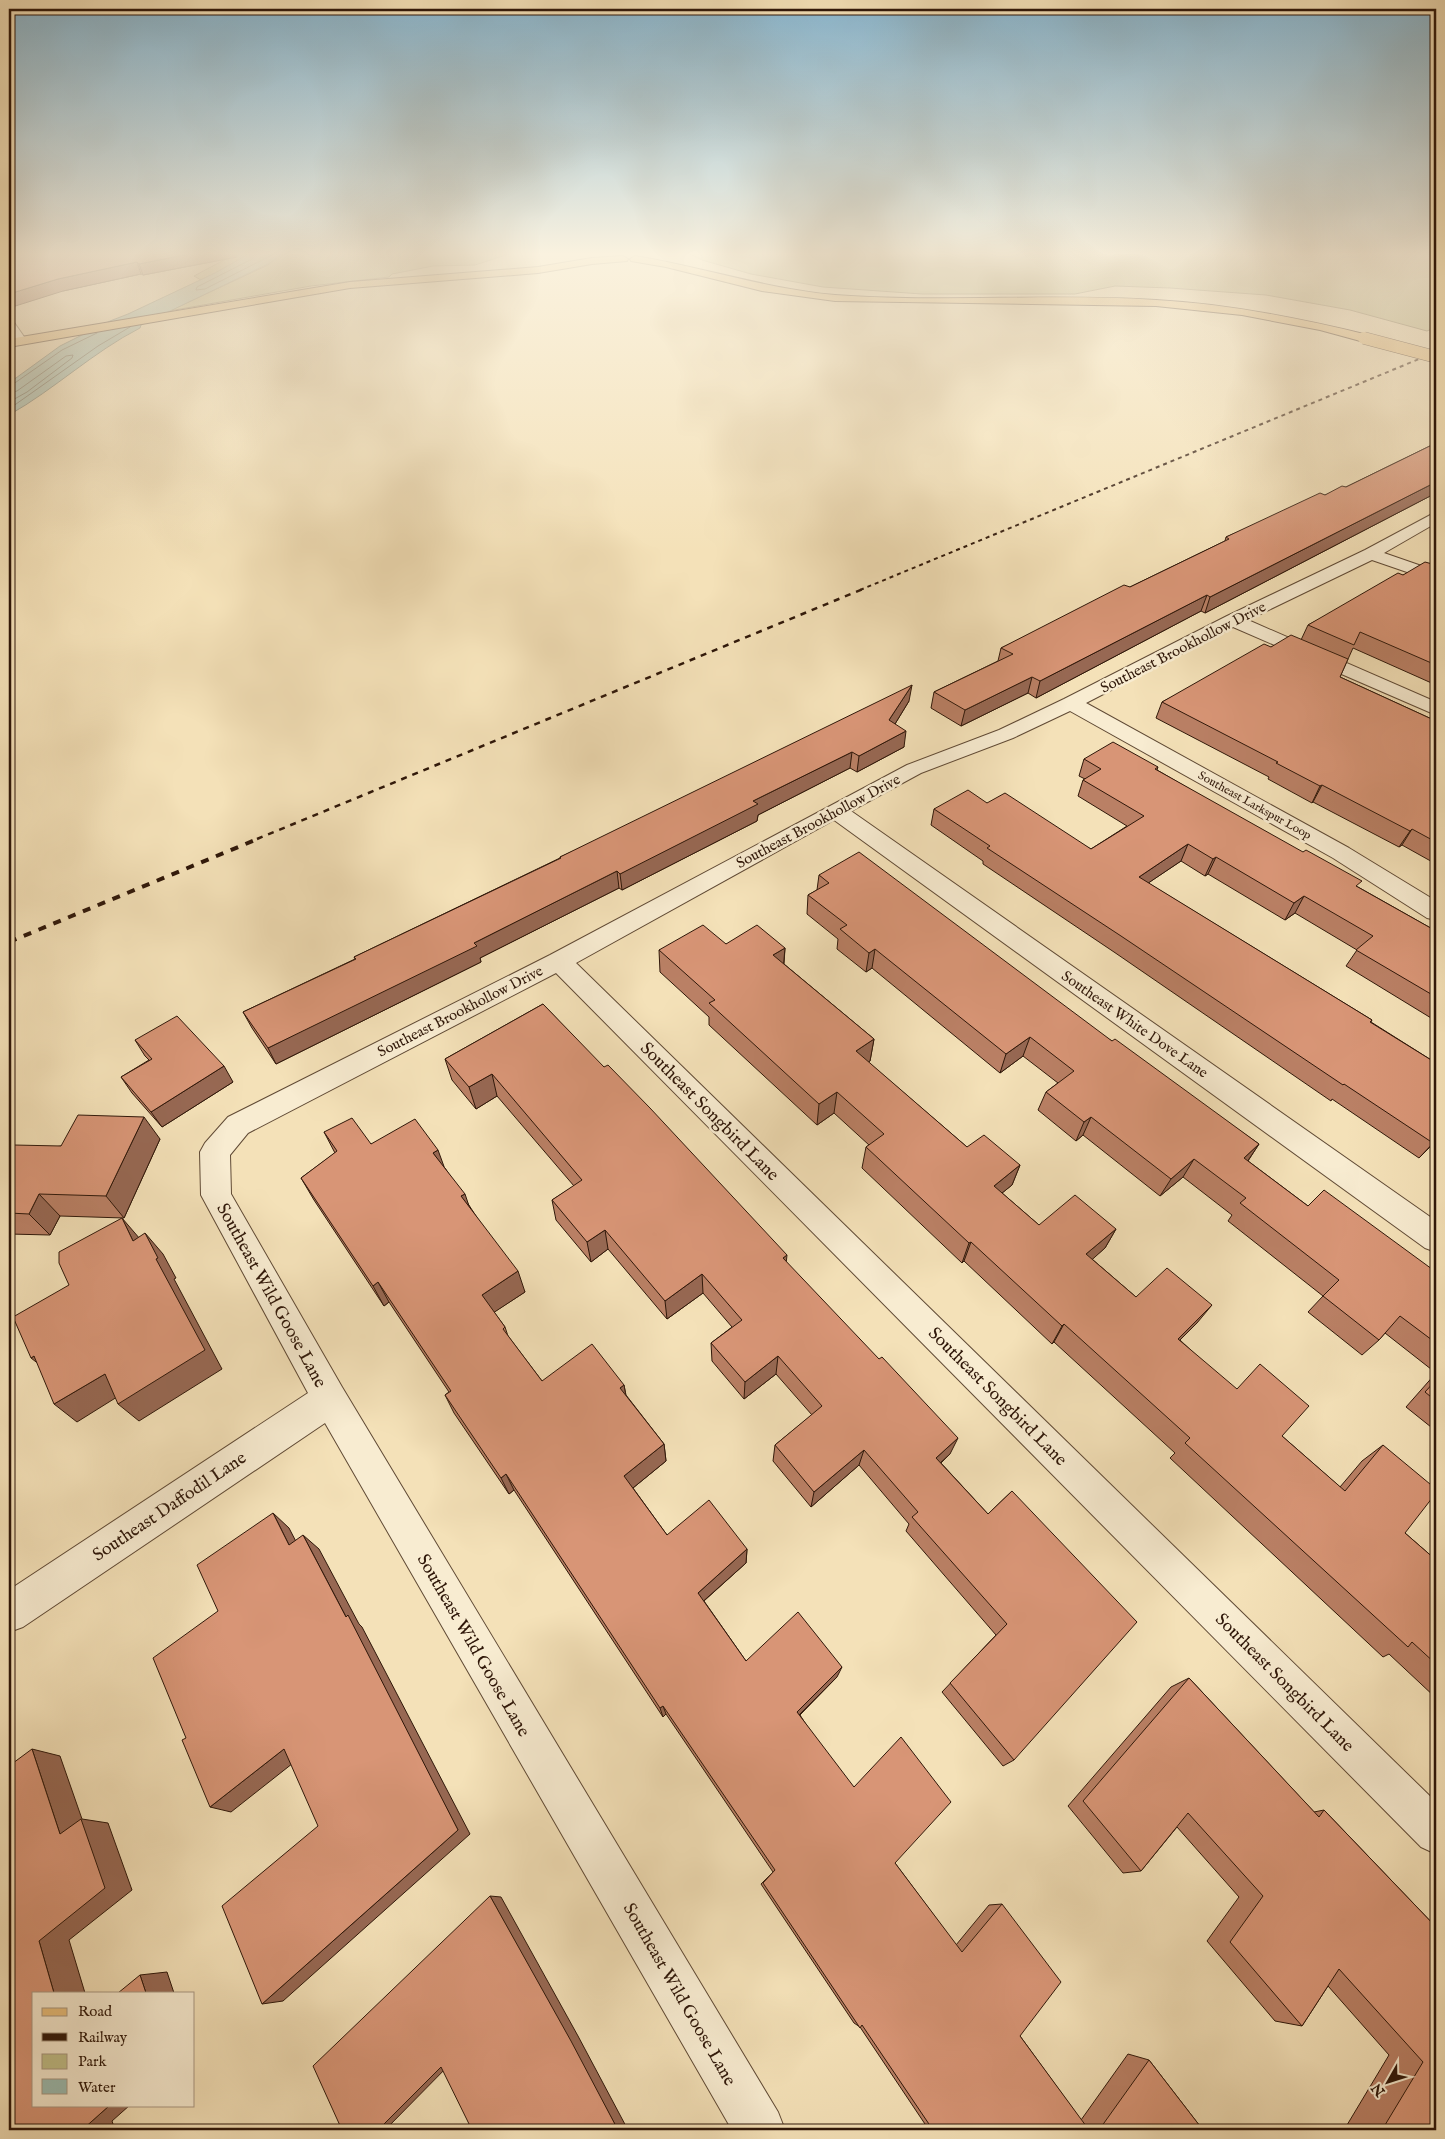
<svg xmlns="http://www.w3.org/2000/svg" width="1445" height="2139" viewBox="0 0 1445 2139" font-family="'IM FELL English',serif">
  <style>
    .green { fill: #c2c18a; stroke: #786c4a }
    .water { fill: #9cbdb2; stroke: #707b6e }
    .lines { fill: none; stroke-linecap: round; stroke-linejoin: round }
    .shore { stroke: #666a5e; stroke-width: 1 }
    .minor-casing { stroke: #604a35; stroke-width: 2 }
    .major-casing { stroke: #2f1709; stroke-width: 2 }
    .minor { fill: #f8ecd1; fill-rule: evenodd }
    .major { fill: #eac07c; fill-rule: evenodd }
    .rail-far2 { stroke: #2f1709; stroke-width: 2; stroke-dasharray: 4 4; stroke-linecap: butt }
    .rail-far1 { stroke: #2f1709; stroke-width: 2.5; stroke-dasharray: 6 6; stroke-linecap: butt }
    .rail { stroke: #2f1709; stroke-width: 4; stroke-dasharray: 8 8; stroke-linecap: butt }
    .major-bridge-casing { stroke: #2f1709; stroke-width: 13; stroke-linecap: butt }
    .major-bridge { stroke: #eac07c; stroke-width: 12 }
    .wall { fill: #ba8065; stroke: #2f1709 }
    .shaded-wall { fill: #976853; stroke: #2f1709 }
    .building { fill: #d89576; stroke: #2f1709 }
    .labels { text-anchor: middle; stroke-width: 5; stroke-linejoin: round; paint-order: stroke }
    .far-street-label { font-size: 12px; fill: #2f1709; stroke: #f8ecd1 }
    .street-label { font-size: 15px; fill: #2f1709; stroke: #f8ecd1 }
    .near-street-label { font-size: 18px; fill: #2f1709; stroke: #f8ecd1 }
  </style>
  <rect width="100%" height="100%" fill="#f4e1b8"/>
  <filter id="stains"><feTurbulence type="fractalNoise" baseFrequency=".004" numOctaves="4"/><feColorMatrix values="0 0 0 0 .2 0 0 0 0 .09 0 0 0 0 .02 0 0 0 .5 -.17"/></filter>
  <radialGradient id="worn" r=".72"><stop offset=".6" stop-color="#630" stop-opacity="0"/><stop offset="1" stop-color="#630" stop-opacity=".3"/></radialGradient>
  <path class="green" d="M239,252H269L208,284L194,276Z
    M283,252H515L475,265L433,266L392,274L389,277L311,286L169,311L268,265Z
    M1436,252V327L1427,331L1350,310L1266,295L1170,288L1115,286L1075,294H922L823,287L751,274L702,260L688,253Z"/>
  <path class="water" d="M252,252H286L268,264L141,325L140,328C93,352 55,389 9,415V383L60,346L110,321L128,314L215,273Z"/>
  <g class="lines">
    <path class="shore" d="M255,252L252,259L197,287L196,290L205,289L278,252
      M9,387L62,350L97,333
      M9,393L17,391L66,356L73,355L72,358L27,392L9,402
      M9,409L98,346L130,327"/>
    <defs>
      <path id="minor" d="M9,319L13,321L27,341L25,344H17C11,335 8,330 9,319Z
        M1436,512V523L1384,553L1436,571V582L1372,560L1248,620L1436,702V715L1233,627L1086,703L1349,848L1436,901V920L1427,918L1333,858L1070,711L1013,738L921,773L851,811L1436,1221V1252L1425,1248L834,820L576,963L1436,1802V1854L1421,1847L556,973L248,1133L230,1155L231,1194L342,1387L778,2112L785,2130H732L325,1423L23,1627L9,1632V1590L308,1393L201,1195L200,1152L205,1143L228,1117L550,955L907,765L999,730L1064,699L1227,616L1365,550Z"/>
      <path id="major" d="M623,256L628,259L627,261L592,264L538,273L350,288L9,347V339L350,282L538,267L592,258Z
        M635,256C702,267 767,289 835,295C942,303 1050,293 1156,300C1228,304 1299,318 1368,335L1370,338L1364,342L1320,330L1242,315L1156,306L835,301L762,291L666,267L631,261L630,259Z"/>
    </defs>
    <use href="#minor" class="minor-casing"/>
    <use href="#major" class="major-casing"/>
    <use href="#minor" class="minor"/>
    <use href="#major" class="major"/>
    <path class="rail-far2" d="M860,590L1436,352"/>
    <path class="rail-far1" d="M257,839L863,589"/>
    <path class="rail" d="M9,942L260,838"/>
    <defs>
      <path id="major-bridge" d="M1364,338L1436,357"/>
    </defs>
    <use href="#major-bridge" class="major-bridge-casing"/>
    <use href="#major-bridge" class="major-bridge"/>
  </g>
  <path class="wall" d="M9,252H237V257L143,275L141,274L63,291Z
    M1436,443V493L1205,613L1201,611L1036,698L1028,693L961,726L931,708L934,692L998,661L1001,648L1130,587L1225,541L1226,537L1325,495L1346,487Z
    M1436,562V685L1353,648L1340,677L1436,721V864L1402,845L1399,847L1313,802L1312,803L1268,779L1269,777L1156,718L1162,702L1271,647L1301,640L1308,625L1403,575L1435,565Z
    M909,701L895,724L904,747L857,772L850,768L758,815L757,821L622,890L619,888L480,958L481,962L276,1064L252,1028L243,1012L355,959L354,957L560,858V857Z
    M1084,759L1158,767L1157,770L1358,887L1436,931V1021L1346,966L1357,950L1295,913L1285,920L1208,874L1205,876L1181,861L1148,883L1372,1020L1371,1022L1436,1063V1146L1433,1144L1419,1158L1332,1099L1331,1101L1114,952L983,864V861L931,825L934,809L987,803L1091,849L1127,826L1078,796L1083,780L1085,779L1079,776Z
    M819,875L1112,1041L1259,1144L1248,1161L1308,1206L1436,1272V1431L1406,1407L1436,1373L1385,1333L1379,1340L1362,1355L1308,1312L1323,1296L1228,1221L1232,1215L1183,1177L1160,1196L1083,1135L1076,1141L1038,1110L1046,1092L1058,1083L1023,1056L1000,1073L872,968L866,972L837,949L838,939L807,914L808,895L817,890Z
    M726,944L785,948L784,964L874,1039L870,1061L868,1062L967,1147L1020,1165L1012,1185L1002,1193L1039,1225L1116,1229L1105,1248L1092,1259L1136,1297L1197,1323L1180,1340L1282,1436L1340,1487L1362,1461L1383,1445L1405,1533L1436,1560V1698L1389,1654L1383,1657L1170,1458L1175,1453L1054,1342L1052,1344L964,1261L962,1263L862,1168L866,1147L869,1145L834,1113L817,1125L709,1025V1017L660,972L659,950Z
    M543,1004L786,1262L950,1454L941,1463L988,1514L1012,1491L1014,1760L1003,1766L942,1692L996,1635L906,1531L909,1524L859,1465L811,1507L773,1461L775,1445L812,1415L776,1374L744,1399L712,1361L711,1343L732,1327L703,1293L667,1319L608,1249L591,1262L556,1220L552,1200L574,1186L497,1096L476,1109L452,1080L445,1059Z
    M135,1040L233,1082L162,1127L132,1093L121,1077L149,1060L145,1056Z
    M324,1132L371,1144L445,1168L525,1292L494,1312L505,1327L508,1336L542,1381L624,1385L626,1395L664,1444L666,1461L633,1488L667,1535L747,1549L746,1563L704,1601L746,1661L837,1677L800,1715L895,1863L956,1945L989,1905L1002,1904L1020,2036L1081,2120L1128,2054L1149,2060L1203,2130H929L860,2027L854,2023L761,1884L773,1872L666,1714L663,1717L514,1490L509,1494L454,1413L445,1395L449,1392L389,1302L384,1306L314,1200L301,1178L335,1153Z
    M160,1139L124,1218L60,1216L50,1235L9,1234V1154L61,1146Z
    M1189,1678L1314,1812L1324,1810L1436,1927V2130H1344L1389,2055L1328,1986L1302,2026L1275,2021L1207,1941L1239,1897L1177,1827L1141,1871L1123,1873L1068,1806L1171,1687Z"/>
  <path class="shaded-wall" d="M199,252H237V257L143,275L139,264Z
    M137,262L141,274L63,291L9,308V294L58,279Z
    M1436,482V493L1205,613L1210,597Z
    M1207,595L1201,611L1036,698L1040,681Z
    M1032,677L1028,693L961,726L965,710Z
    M912,685L909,701L887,737L889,720Z
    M906,731L904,747L857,772L859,756Z
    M852,752L850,768L758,815L757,821L622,890L620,874L753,801Z
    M1322,785L1313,802L1312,803L1320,786Z
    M1412,829L1402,845L1399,847L1410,831Z
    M1188,844L1181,861L1132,894L1139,877Z
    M1216,857L1208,874L1205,876L1213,859Z
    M617,871L619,888L480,958L481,962L276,1064L268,1048L474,943Z
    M1304,896L1295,913L1285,920L1294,903Z
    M785,948L783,970L773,955Z
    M875,949L872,968L866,972L869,953Z
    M1030,1037L1023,1056L1000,1073L1006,1054Z
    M874,1039L870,1061L852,1073L856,1051Z
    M224,1066L233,1082L162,1127L151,1112Z
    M492,1074L497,1096L476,1109L469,1087Z
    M837,1092L834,1113L817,1125L819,1104Z
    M144,1117L160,1139L124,1218L106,1196Z
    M1091,1117L1083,1135L1076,1141L1084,1122Z
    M1436,1140L1433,1144L1419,1158Z
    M1259,1144L1247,1162L1244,1158Z
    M438,1150L446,1172L433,1153Z
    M1194,1159L1183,1177L1160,1196L1171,1179Z
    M1020,1165L1012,1185L986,1206L994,1186Z
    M39,1194L60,1216L50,1235L29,1214Z
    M465,1194L472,1215L461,1196Z
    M122,1218L140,1239L133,1241Z
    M1116,1229L1105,1248L1076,1274L1086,1254Z
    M605,1230L608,1249L591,1262L587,1242Z
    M145,1233L163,1254L176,1278L174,1279L222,1369L139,1421L118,1404L156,1259Z
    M971,1242L964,1261L962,1263L969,1243Z
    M787,1255L785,1274L783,1258Z
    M518,1271L525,1292L490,1315L482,1295Z
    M702,1274L703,1293L667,1319L665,1301Z
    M378,1282L389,1302L384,1306L373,1286Z
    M1212,1305L1197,1323L1164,1356L1178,1339Z
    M1064,1324L1054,1342L1052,1344L1062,1326Z
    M34,1356L54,1376L31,1358Z
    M778,1356L776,1374L744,1399L745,1382Z
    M105,1374L125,1392L77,1422L54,1404Z
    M624,1385L627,1403L620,1388Z
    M958,1438L950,1454L929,1473L936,1458Z
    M664,1444L666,1461L628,1492L624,1476Z
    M864,1450L859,1465L811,1507L814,1492Z
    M506,1474L514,1490L509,1494L501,1478Z
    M273,1513L289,1528L305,1559L289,1545Z
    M303,1535L319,1549L359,1624L362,1627L470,1834L283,2001L262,2004L458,1830Z
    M747,1549L746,1563L699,1605L698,1593Z
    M842,1667L837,1677L794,1720L797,1712Z
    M663,1706L666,1714L663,1717L660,1708Z
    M32,1749L60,1756L82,1819L108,1823L132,1890L69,1940L85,1993H54L39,1941L60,1834Z
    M284,1749L302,1756L231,1812L210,1807Z
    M490,1896L501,1897L578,2036L628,2130H618Z
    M167,1972L174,1993H146L140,1975Z
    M454,2060L385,2130H378L441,2067Z
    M110,2105H130L112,2121L115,2130H82Z"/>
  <path class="building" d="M9,252H199L139,264L137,262L58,279L9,294Z
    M1436,443V482L1210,597L1207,595L1040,681L1032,677L965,710L934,692L1013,654L1001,648L1124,585L1130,587L1229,539L1226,537L1320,493L1325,495L1342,486L1346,487Z
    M1425,562L1436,565V665L1360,632L1354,645L1308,625L1398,573L1403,575Z
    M1291,635L1348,659L1340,677L1436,721V842L1412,829L1410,831L1322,785L1320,786L1276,763L1278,762L1162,702L1264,644L1271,647Z
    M912,685L889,720L906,731L859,756L852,752L753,801L758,804L620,874L617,871L474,943L477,946L268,1048L243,1012L356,959L354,957L561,858L560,857Z
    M1113,742L1158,767L1155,769L1303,852L1306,850L1362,881L1356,886L1436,931V997L1356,950L1373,936L1304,896L1294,903L1216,857L1213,859L1188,844L1139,877L1372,1020L1370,1022L1436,1063V1140L1433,1143L1344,1084L1343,1085L1121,936L987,848L990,846L934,809L968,790L987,803L1005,793L1091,849L1144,816L1083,780L1101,769L1084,759Z
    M859,852L1112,1041L1115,1039L1259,1144L1244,1158L1308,1206L1324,1190L1436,1272V1343L1400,1316L1379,1340L1323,1296L1339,1280L1240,1203L1246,1198L1194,1159L1171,1179L1091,1117L1084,1122L1046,1092L1074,1071L1030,1037L1006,1054L875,949L869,953L840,929L847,925L808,895L829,883L819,875Z
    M703,925L726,944L757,925L785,948L773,955L874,1039L856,1051L967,1147L984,1135L1020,1165L994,1186L1039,1225L1075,1195L1116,1229L1086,1254L1136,1297L1167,1268L1212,1305L1178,1339L1237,1389L1260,1364L1309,1406L1282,1436L1345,1491L1383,1445L1436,1489V1493L1405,1533L1436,1560V1664L1412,1642L1408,1647L1185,1443L1190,1438L1064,1324L1062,1326L971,1242L969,1243L866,1147L884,1134L837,1092L819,1104L709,1003L715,1000L659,950Z
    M543,1004L604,1067L608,1065L650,1108L787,1255L783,1258L879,1359L882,1357L958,1438L936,1458L988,1514L1012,1491L1137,1622L1014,1760L950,1683L1007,1624L912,1517L918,1512L864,1450L814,1492L775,1445L822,1406L778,1356L745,1382L711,1343L742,1320L702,1274L665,1301L605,1230L587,1242L552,1200L582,1180L492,1074L469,1087L445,1059Z
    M177,1016L224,1066L151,1112L121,1077L152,1059L135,1040Z
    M78,1115L144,1117L106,1196L39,1194L29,1214L9,1213V1154L14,1145L61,1146Z
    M352,1118L371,1144L415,1119L438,1150L433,1153L465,1194L461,1196L518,1271L482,1295L505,1327L503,1329L542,1381L592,1344L624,1385L620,1388L664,1444L624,1476L667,1535L709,1500L747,1549L698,1593L746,1661L798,1612L842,1667L797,1712L854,1787L901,1737L951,1802L895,1863L962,1952L1002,1904L1061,1982L1020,2036L1089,2130H933L862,2025L860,2028L763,1883L775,1870L663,1706L660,1708L506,1474L501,1478L445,1395L451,1391L378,1282L373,1286L301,1178L337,1151L324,1132Z
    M122,1218L133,1241L145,1233L158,1258L156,1259L205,1350L118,1404L105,1374L54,1404L34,1356L31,1358L13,1317L69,1285L59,1263V1252Z
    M1436,1380V1401L1425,1392Z
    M273,1513L289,1545L303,1535L346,1617L348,1615L458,1830L262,2004L222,1906L318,1826L284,1749L210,1807L182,1740L186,1738L153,1658L218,1611L197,1565Z
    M1189,1678L1319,1817L1324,1810L1436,1927V2130H1382L1423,2062L1339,1969L1302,2026L1230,1942L1263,1896L1188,1813L1141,1871L1083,1801Z
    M32,1749L60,1834L81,1819L105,1888L39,1941L54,1993H34V2105H110L82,2130H9V1766Z
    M490,1896L571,2041L618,2130H472L441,2067L378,2130H342L313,2066Z
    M140,1975L146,1993H118Z
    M1149,2060L1203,2130H1099Z"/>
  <linearGradient id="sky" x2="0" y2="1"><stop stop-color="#89b8d2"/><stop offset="0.46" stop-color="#faf2df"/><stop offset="1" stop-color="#faf2df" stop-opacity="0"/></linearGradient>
  <rect width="1445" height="552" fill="url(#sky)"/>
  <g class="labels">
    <g class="far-street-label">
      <text transform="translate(1255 805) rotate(29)" y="4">Southeast Larkspur Loop</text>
    </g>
    <g class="street-label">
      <text transform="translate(1183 647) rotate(-27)" y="5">Southeast Brookhollow Drive</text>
      <text transform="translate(818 821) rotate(-28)" y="5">Southeast Brookhollow Drive</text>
      <text transform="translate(460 1011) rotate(-27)" y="5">Southeast Brookhollow Drive</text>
      <text transform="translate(1135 1024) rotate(35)" y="5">Southeast White Dove Lane</text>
    </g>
    <g class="near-street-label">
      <text transform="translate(710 1111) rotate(45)" y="6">Southeast Songbird Lane</text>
      <text transform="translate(272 1295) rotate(61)" y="6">Southeast Wild Goose Lane</text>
      <text transform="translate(998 1396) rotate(45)" y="6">Southeast Songbird Lane</text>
      <text transform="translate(169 1506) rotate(-34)" y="6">Southeast Daffodil Lane</text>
      <text transform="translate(474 1645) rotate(60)" y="6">Southeast Wild Goose Lane</text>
      <text transform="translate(1285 1682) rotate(45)" y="6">Southeast Songbird Lane</text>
      <text transform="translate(680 1994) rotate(60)" y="6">Southeast Wild Goose Lane</text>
    </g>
  </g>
  <rect width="1445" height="2139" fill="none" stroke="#f4e1b8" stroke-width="30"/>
  <rect x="10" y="10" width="1425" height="2119" fill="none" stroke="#2f1709" stroke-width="2.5"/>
  <rect x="15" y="15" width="1415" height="2109" fill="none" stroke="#2f1709"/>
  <rect x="32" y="1992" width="162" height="115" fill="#f8ecd1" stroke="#a89781"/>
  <rect x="42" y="2008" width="25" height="8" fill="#eac07c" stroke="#a89781"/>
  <text x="78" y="2016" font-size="15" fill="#2f1709">Road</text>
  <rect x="42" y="2033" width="25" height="8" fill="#2f1709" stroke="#a89781"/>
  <text x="78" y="2042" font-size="15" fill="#2f1709">Railway</text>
  <rect x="42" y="2054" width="25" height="15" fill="#c2c18a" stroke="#a89781"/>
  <text x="78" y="2066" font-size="15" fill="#2f1709">Park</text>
  <rect x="42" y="2079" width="25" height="15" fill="#9cbdb2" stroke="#a89781"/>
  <text x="78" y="2092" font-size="15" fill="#2f1709">Water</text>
  <g transform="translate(1388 2082) rotate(231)" stroke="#f8ecd1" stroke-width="4" paint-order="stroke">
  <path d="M0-4L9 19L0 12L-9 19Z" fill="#2f1709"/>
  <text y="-8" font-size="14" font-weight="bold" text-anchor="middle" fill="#2f1709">N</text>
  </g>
  <rect width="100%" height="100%" filter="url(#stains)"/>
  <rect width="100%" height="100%" fill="url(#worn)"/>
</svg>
